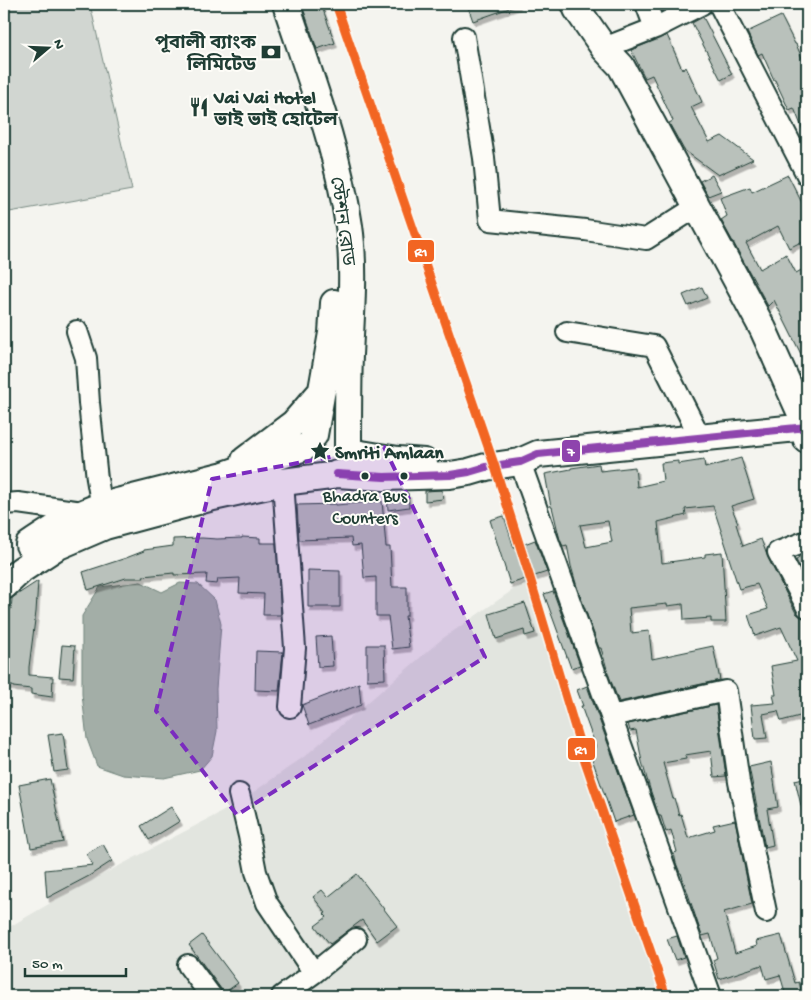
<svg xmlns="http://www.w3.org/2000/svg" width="811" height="1000" viewBox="0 0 811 1000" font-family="'Gochi Hand','Noto Sans Bengali',sans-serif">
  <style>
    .built { fill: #e2e5df }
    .green { fill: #d1d6d1; stroke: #788a82 }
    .water { fill: #a3aea7; stroke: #6e8179 }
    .building { fill: #b9c1bb; stroke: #1f3d34; fill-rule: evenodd; filter: url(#shadow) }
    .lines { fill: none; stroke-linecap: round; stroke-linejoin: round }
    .minor-casing { stroke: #1f3d34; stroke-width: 24 }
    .major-casing { stroke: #1f3d34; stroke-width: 30 }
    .minor { stroke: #fdfcf7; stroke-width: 20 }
    .major { stroke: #fdfcf7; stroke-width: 26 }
    .bus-1-casing { stroke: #fdfcf7; stroke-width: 11 }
    .bus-1 { stroke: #8e44ad; stroke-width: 8 }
    .rail-1-casing { stroke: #fdfcf7; stroke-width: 12 }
    .rail-1 { stroke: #f26522; stroke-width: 9 }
    .marked { fill: #7b2cbf; fill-opacity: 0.2; stroke: #7b2cbf; stroke-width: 4; stroke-dasharray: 10 6; stroke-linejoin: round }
    .bus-dot { fill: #1f3d34; stroke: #fdfcf7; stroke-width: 2 }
    .labels { text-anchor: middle; stroke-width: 4; stroke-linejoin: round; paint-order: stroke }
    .bus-label { font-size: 18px; fill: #1f3d34; stroke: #fdfcf7 }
    .poi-label { font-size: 19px; font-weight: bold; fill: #1f3d34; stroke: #fdfcf7; text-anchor: start }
    .street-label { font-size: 19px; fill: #1f3d34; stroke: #fdfcf7 }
    .line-badge { stroke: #fdfcf7; stroke-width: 2 }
    .badge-label { font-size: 14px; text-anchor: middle; font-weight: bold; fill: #fff }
  </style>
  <defs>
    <filter id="shadow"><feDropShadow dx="2.5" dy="4.5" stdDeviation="0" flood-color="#0004"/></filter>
  </defs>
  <rect width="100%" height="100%" fill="#f4f4ef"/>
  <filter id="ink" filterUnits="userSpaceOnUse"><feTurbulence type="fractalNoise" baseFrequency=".02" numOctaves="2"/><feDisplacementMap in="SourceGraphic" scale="10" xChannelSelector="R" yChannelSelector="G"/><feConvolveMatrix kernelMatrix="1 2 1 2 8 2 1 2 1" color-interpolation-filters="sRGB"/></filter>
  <g filter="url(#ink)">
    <path class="built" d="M530,578L661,975L664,996H4V930L73,890L235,805L305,756L442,639Z"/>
    <path class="green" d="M4,4H90L132,190L4,213Z"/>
    <path class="water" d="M141,582L162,592L180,583L198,584L215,600L221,624L216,689L217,731L212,756L200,770L164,778L123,775L97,766L87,739L82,694V616L100,587Z"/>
    <path class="building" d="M315,4H321L335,43L317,49L303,8Z
      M467,4H518V5L473,21Z
      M781,16L795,44H796L807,70V140L794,108L789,110L775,80H774L762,53L758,55L747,32Z
      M703,17L732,74L721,80L692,23Z
      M667,35L682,69L686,67L702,102L691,107L709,142L722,136L753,159L718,175L684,150L669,123L673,121L652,75L645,78L631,50Z
      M712,175L721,191L708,196L700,181Z
      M788,175L803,205L807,203V239L789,248L778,226L746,243L760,269L786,254L796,273L807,267V366L774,300L768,306L721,220L727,216L720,198L750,187L752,192Z
      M702,287L707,298L688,306L683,295Z
      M741,458L754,499L731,506L738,523L736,524L743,546L761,539L768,558L796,613L801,617L807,619V714L781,721L778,711L763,714L767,738L755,739L751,705L775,703L773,695H776L771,666L797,661L781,627L755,636L748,615L768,609L757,584L739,589L727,552H728L713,506L685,509L686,515L658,522L662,563L705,557V554L722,552L726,622H711V618L684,620L683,604L667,606V604L629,608L631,633L649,631L652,659L713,646L720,680L619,702L609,676L601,648H599L577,587L571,566L567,545L563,546L560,540L552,507H551L545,474L571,469V468L599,464L600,471L635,467L637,487L663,481L661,463L678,461V464L704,460L705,468ZM608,521L612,542L586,547L580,525Z
      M442,490L443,499L425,501V491Z
      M408,493L409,507L388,510L387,496Z
      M382,501L386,547H390L392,587H407V616H405L409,647L392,649L388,616H376V577L364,578L361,545L352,546L351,538L299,540L297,505L336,504V505Z
      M504,516L514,548L535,540L547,572L510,584L490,520Z
      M242,537L260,538V543H276L281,615H263L264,594L239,593L240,578L218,579L217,584L206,583L207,574L174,575V573L143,576L144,578H126L88,590L83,572L126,558L144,551V550L173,546V539L202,538L217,539L242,538Z
      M807,554V582L796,560Z
      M308,570L340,571V607H308Z
      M38,581L36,612L29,667V675L53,677L52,697L31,694V689L13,687V686H4V615L11,609L12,598Z
      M553,591L580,665L571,668L544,594Z
      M525,603L535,633L525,636L524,630L496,639L489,614Z
      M331,636L333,666L318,667L316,637Z
      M62,645L75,646L73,678L59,677Z
      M367,645H384L385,679L367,680Z
      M256,651L283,652L279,691L255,690Z
      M359,683L361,705L309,725L302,705Z
      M587,686L634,815L614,822L589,750L596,747L581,706H583L577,690Z
      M716,705L726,776L714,777L711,751L685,755L686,759L663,763L673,799L674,798L679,815L681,814L688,838L715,830L713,825L735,820L752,904L724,912L735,953L757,946L756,941L781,935L795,983L799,982L802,993L792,996H786L780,975L766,979L762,965L719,979L713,960L717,958L710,934L702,936L681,873H680L676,863L674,853L677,852L671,830L666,832L661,816H659L650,789L642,762L636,730L630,731L628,724Z
      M63,733L68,770L54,772L48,735Z
      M771,762L778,807L767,809L773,845L765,847L749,767Z
      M807,777V814H803L795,780Z
      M50,779L63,842L31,848L19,785Z
      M171,807L180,821L149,840L141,826Z
      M103,844L112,861L89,876L47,898L45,870L93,865L86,854Z
      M357,874L397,926L377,941L362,920L330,944L315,926L327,917L324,914L326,913L313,897L322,890L328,897Z
      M202,935L238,983L224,993L189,945Z
      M677,936L684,957L675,960L667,939Z"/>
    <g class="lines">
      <defs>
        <path id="minor" d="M646,4L655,28
          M719,4L807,175
          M464,37L484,158L490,220L585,230L646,239L687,213
          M604,48L655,28L702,4
          M77,331L86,358L89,403L97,479L104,519
          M567,332L654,346L700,437
          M804,441L807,443
          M520,462L711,996
          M283,482L295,648L290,707
          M4,504L18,503L82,512
          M807,541L778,552L807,607
          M611,716L726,691L739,782L766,912
          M239,794L249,836L256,872L267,903L314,973L282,996
          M188,965L211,996
          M314,973L356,939"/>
        <path id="major" d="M286,4C310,77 338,150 349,226C355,268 351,312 349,355C348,385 348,415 348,446
          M575,4L577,9L604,48L621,66L763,329L807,427
          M314,435L332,333L334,303
          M349,452L398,460L424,462
          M245,460L294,423L322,391
          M337,474L384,477L450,475L469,472L486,467L520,462L538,454L807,427
          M29,545C53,529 74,515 101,506L224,475L305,447
          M4,586L21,570L56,547L105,526L213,497L283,482L330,476"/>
      </defs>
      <use href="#minor" class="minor-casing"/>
      <use href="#major" class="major-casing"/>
      <use href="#minor" class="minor"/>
      <use href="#major" class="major"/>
      <defs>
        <path id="bus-1" d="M337,474L384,477L450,475L469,472L486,467L520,462L538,454L807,427"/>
      </defs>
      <use href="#bus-1" class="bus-1-casing"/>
      <use href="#bus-1" class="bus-1"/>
      <defs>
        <path id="rail-1" d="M336,4L495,467L530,578L585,761L666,996"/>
      </defs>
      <use href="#rail-1" class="rail-1-casing"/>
      <use href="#rail-1" class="rail-1"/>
    </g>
  </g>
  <path class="marked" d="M384,447L485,657L237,815L156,711L212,479Z"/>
  <defs>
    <symbol id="bank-bare" viewBox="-9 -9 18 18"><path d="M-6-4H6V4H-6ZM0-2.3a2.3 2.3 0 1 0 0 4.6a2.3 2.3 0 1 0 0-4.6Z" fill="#1f3d34" stroke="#fdfcf7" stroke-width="2.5" paint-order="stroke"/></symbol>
    <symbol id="restaurant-bare" viewBox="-9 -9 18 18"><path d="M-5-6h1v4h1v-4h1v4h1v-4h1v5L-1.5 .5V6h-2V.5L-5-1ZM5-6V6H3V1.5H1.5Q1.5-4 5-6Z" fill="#1f3d34" stroke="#fdfcf7" stroke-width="2.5" paint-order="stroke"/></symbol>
    <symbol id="sight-bare" viewBox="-9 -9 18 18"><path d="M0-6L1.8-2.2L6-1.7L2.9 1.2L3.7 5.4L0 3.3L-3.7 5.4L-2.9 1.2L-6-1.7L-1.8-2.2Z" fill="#1f3d34" stroke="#fdfcf7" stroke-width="2.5" paint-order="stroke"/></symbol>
  </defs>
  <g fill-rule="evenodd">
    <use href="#bank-bare" x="257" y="38" width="28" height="28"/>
    <use href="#restaurant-bare" x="185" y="93" width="28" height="28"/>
    <use href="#sight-bare" x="306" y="437" width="28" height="28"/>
  </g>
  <g class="bus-dot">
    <circle cx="365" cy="476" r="4.5"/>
    <circle cx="404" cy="476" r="4.5"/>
  </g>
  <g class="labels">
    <g class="bus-label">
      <text x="365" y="501">Bhadra Bus<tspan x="365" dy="22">Counters</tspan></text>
    </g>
    <g class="poi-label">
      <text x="256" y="48" text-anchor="end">পূবালী ব্যাংক<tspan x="256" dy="22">লিমিটেড</tspan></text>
      <text x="214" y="103">Vai Vai Hotel<tspan x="214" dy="22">ভাই ভাই হোটেল</tspan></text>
      <text x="335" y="458">Smriti Amlaan</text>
    </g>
    <g class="street-label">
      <text transform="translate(344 221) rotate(82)" y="7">স্টেশন রোড</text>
    </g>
  </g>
  <g class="line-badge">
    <rect x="407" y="239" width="28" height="24" rx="5" fill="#f26522"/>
    <rect x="561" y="439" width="20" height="24" rx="5" fill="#8e44ad"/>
    <rect x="567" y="737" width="29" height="24" rx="5" fill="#f26522"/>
  </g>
  <g class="badge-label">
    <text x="421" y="256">R1</text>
    <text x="571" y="456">7</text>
    <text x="581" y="754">R1</text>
  </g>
  <rect width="811" height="1000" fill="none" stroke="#fdfcf7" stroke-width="20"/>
  <rect x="10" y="10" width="791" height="980" fill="none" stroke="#1f3d34" stroke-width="2" filter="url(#ink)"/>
  <g transform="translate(48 48) rotate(71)" stroke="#fdfcf7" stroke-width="4" paint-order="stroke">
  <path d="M0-4L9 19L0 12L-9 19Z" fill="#1f3d34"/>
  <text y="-8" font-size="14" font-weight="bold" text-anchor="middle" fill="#1f3d34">N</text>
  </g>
  <path d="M25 968v8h101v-8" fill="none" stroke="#1f3d34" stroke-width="2.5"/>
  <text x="32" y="968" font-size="15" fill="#1f3d34" stroke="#fdfcf7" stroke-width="4" paint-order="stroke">50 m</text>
</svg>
